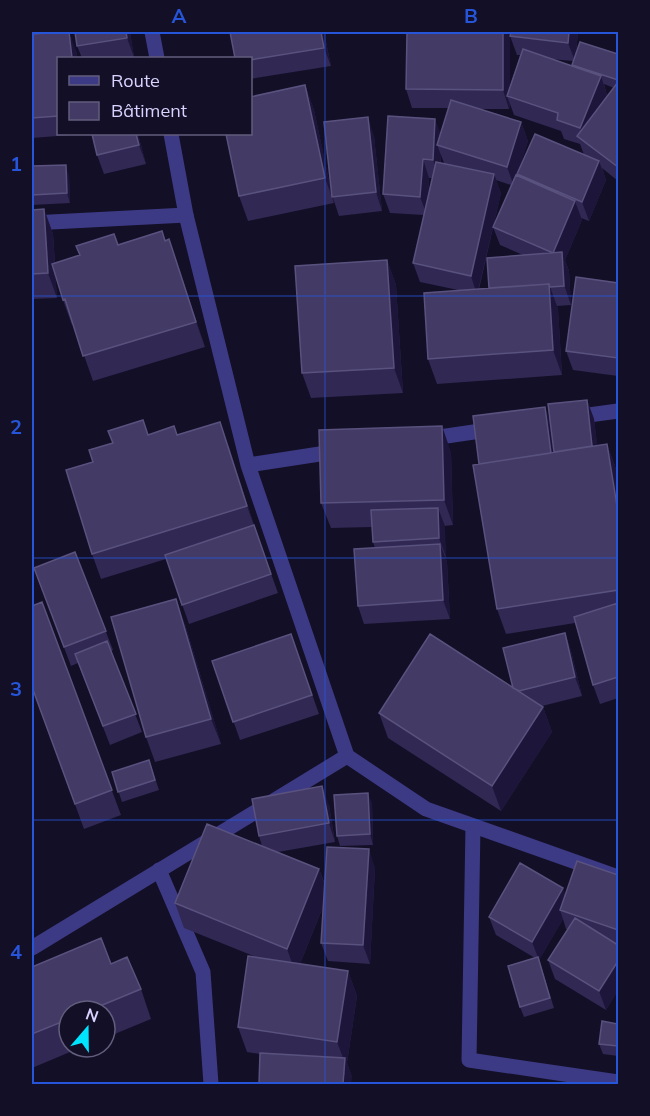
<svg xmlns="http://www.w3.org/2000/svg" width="650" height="1116" viewBox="0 0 650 1116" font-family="Mulish,sans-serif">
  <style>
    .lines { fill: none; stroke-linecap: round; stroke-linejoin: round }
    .service { stroke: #3d3a85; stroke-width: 15 }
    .minor { stroke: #3d3a85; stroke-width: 15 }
    .wall { fill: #312854; fill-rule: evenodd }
    .shaded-wall { fill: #1d163a }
    .building { fill: #433a66; stroke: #5a527e; stroke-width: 1.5 }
    .grid { fill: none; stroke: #2655da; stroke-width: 1.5; stroke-opacity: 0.55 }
    .neatline { fill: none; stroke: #2655da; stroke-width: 2 }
    .grid-label { font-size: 20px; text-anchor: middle; font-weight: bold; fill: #2655da }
  </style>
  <rect width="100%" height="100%" fill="#130f26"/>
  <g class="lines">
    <path class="service" d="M32,223L186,215
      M473,826L469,1060L618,1082
      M159,870L203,972L211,1084"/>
    <path class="minor" d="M152,32L157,58
      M171,134L186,215L248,465L347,756L426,809L618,877
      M574,417L618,411
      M426,439L494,429
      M248,465L339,451
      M32,948L347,756"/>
  </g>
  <path class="wall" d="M130,32L134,57L123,58H82L77,46Z
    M324,32L331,66L250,79V58Z
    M578,32L576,53L618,54V181L602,168L606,180L589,221L581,218L582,220L565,260L569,271L571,305L557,306L558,309L562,375L437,384L428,359L458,290L420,282L413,263L424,215L390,213L383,194L441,134L449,108H412L406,89L510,39V87L520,55H517L510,36ZM550,59L573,61L572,66ZM604,84L614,88L606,97L607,95ZM510,104L514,115L561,131L564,139L580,144L584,155L518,172L528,141L521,122L477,109H509ZM441,155L444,163H441ZM429,178H433L428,198ZM496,180L511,185L493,227L500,245L523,255L489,288L479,289L501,193Z
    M32,34L76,50L77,58H58V134H83L32,138Z
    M305,85L314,110L332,195L374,136L382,211L339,216L333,198L334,203L248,221L239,196Z
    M92,134H138L146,164L104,174L97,155Z
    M32,166L69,175L70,203L32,205Z
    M44,209L53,234L55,263L162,231L166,241L169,239L178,265L205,347L93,381L73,324L72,325L63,300L55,275L57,298L32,299V210Z
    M387,260L396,285L403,393L311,398L302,373Z
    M618,283V376L573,370L566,351Z
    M587,400L594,419L597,445L607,444L616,469L618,483V698L600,704L593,685L575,623L506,634L497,609L479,464L550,421Z
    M148,434L177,435L229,447L255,528L278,593L189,624L166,559L101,579L92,554L93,462Z
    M451,452L453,525L444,526L446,557H445L447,562L450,619L364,624L358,606L375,548L373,542L372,527L331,528L321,503Z
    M75,552L113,650L111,651L142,732L110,745L78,663L71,666L34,568Z
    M42,602L121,815L84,829L32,687Z
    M185,624L221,744L155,762L146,737Z
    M565,633L571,651L582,696L542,706L543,707L552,732L501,811L388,738L379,713L513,688Z
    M291,634L319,714L240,740L212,661Z
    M149,760L159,790L122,802L112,772Z
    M372,803L373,845L340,846L337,836Z
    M329,805L335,842L278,852L319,869L325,884L375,868L370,964L328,961L321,943L323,907L300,964L348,971L357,996L347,1063L352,1077L260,1054L247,1052L238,1027L256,957L184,928L175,903L262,846L259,836Z
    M618,875V990L606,1010L555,979L548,960L568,929H566L563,919L539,960L554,1008L524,1017L520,1007L535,958L496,935L489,917L565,895Z
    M111,964L141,989L151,1019L105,1038V1011H69V1047H82L32,1068V967Z
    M618,1024V1056L603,1054L599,1044Z"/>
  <path class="shaded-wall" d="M69,32L76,50L77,58H72Z
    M126,32H130L134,57L127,38Z
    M321,32H324L331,66L324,48Z
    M503,32H508L510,39V97L507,96L510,104L509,109L503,90Z
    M569,32H578L575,61L568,43Z
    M601,76L607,95L588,144L586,142L580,128Z
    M305,85L314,110L334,203L325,178Z
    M368,117L374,136L382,211L376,192Z
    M435,119L442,137L437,145L441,155L440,178L433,160Z
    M521,122L528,141L514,186L507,167Z
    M136,134H138L146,164L139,145Z
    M423,159L429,178L427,215L420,197Z
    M599,161L606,180L589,221L582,202Z
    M66,165L69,175L70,203L67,193Z
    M494,174L501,193L477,295L471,276Z
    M575,201L582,220L565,260L569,271L571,305L553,253Z
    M44,209L53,234L57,298L48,273Z
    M169,239L178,265L205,347L196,322Z
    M387,260L396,285L403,393L394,368Z
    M549,284L558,309L562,375L553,350Z
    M587,400L594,419L600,468L593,450Z
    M545,407L552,426L555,454L551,457Z
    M220,422L229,447L255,528L278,593L247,506Z
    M442,426L451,452L453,525L444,500Z
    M607,444L616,469L618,483V512Z
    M438,508L445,526L446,557L439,538Z
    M440,544L447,562L450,619L443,600Z
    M176,599L185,624L221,744L211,719Z
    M565,633L571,651L582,696L575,677Z
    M543,707L552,732L501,811L492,786Z
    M322,786L329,805L335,842L329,823Z
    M368,793L372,803L373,845L370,834Z
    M369,849L375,868L370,964L363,945Z
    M319,869L328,894L296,974L287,949Z
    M563,888L570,907L560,910L563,919L539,960L554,1008L539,960L532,942Z
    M618,961V990L606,1010L599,991Z
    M348,971L357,996L347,1063L352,1077L351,1084H344L345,1063L337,1042Z"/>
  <path class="building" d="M62,32H69L72,58H58V116L32,118V34Z
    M75,32H126L127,38L77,46Z
    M230,32H321L324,48L250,60V58H235Z
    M407,32H503V90L406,89Z
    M511,32H569L568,43L510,36Z
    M580,42L618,54V80L572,65Z
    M523,49L601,76L580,128L557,120L558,113L507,96Z
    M618,82V167L577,136Z
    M305,85L325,178L239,196L226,134H250V97Z
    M451,100L521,122L507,167L437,145Z
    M388,116L435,119L433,160L423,159L420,197L383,194Z
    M368,117L376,192L332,197L324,122Z
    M92,134H136L139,145L97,155Z
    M535,134L599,161L582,202L517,174Z
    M436,162L494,174L471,276L413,263Z
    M66,165L67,193L32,195V166Z
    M516,175L575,201L553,253L493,227Z
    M44,209L48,273L32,274V210Z
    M162,231L165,241L169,239L196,322L83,356L65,299L63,300L52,264L80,255L76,246L114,234L118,245Z
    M562,252L564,286L550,287L549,284L489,288L487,258Z
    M387,260L394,368L302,373L295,266Z
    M576,277L618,283V358L566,351Z
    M549,284L553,350L428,359L424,293Z
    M587,400L592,446L554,452L548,404Z
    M545,407L551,453L479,464L473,416Z
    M143,420L148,435L174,426L177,435L220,422L247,506L92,554L66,470L93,462L89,450L113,443L108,431Z
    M442,426L444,500L321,503L319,430Z
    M607,444L618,512V590L497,609L473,465Z
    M438,508L439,538L373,542L371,510Z
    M254,525L271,574L182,605L165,555Z
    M440,544L443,600L358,606L354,549Z
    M75,552L106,631L64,647L34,568Z
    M176,599L211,719L146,737L111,617Z
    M42,602L112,790L75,804L32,687V606Z
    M618,603V677L593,685L574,617Z
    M565,633L575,677L519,691L513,688L503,648Z
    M291,634L312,695L233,722L212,661Z
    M430,634L543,707L492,786L379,713Z
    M107,641L136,714L103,726L75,654Z
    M149,760L155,780L118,792L112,772Z
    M322,786L329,823L259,836L252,799Z
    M368,793L370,834L337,836L334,795Z
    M207,824L319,869L287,949L175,903Z
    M327,847L369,849L363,945L321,943Z
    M577,861L618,875V930L560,910Z
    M520,863L563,888L532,942L489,917Z
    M575,918L618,945V961L599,991L548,960Z
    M101,938L111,964L127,957L141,989L88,1011H69V1019L32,1034V967Z
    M248,956L348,971L337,1042L238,1027Z
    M538,957L550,998L520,1007L508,966Z
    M602,1021L618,1024V1046L599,1044Z
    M260,1053L345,1058L343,1084H259Z"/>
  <path class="grid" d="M325,32V1084M32,296H618M32,558H618M32,820H618"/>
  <rect width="650" height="1116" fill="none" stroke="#130f26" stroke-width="66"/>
  <rect x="57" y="57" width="195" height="78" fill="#130f26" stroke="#625e7d" stroke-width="1.5"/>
  <rect x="69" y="76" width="30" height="9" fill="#3d3a85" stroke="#625e7d" stroke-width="1.5"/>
  <text x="111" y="87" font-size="18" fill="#d9d4ff">Route</text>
  <rect x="69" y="102" width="30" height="18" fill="#433a66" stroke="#625e7d" stroke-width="1.5"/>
  <text x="111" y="117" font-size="18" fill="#d9d4ff">Bâtiment</text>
  <g transform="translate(87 1029) rotate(20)"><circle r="28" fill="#130f26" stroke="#625e7d" stroke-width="1.5"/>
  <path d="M0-4.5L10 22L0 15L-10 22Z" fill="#00e5ff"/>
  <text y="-9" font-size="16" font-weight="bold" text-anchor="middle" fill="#d9d4ff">N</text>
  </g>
  <rect x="33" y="33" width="584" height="1050" class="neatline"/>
  <g class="grid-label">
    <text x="179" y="23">A</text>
    <text x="471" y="23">B</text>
    <text x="16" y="171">1</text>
    <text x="16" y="434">2</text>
    <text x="16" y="696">3</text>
    <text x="16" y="959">4</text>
  </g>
</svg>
